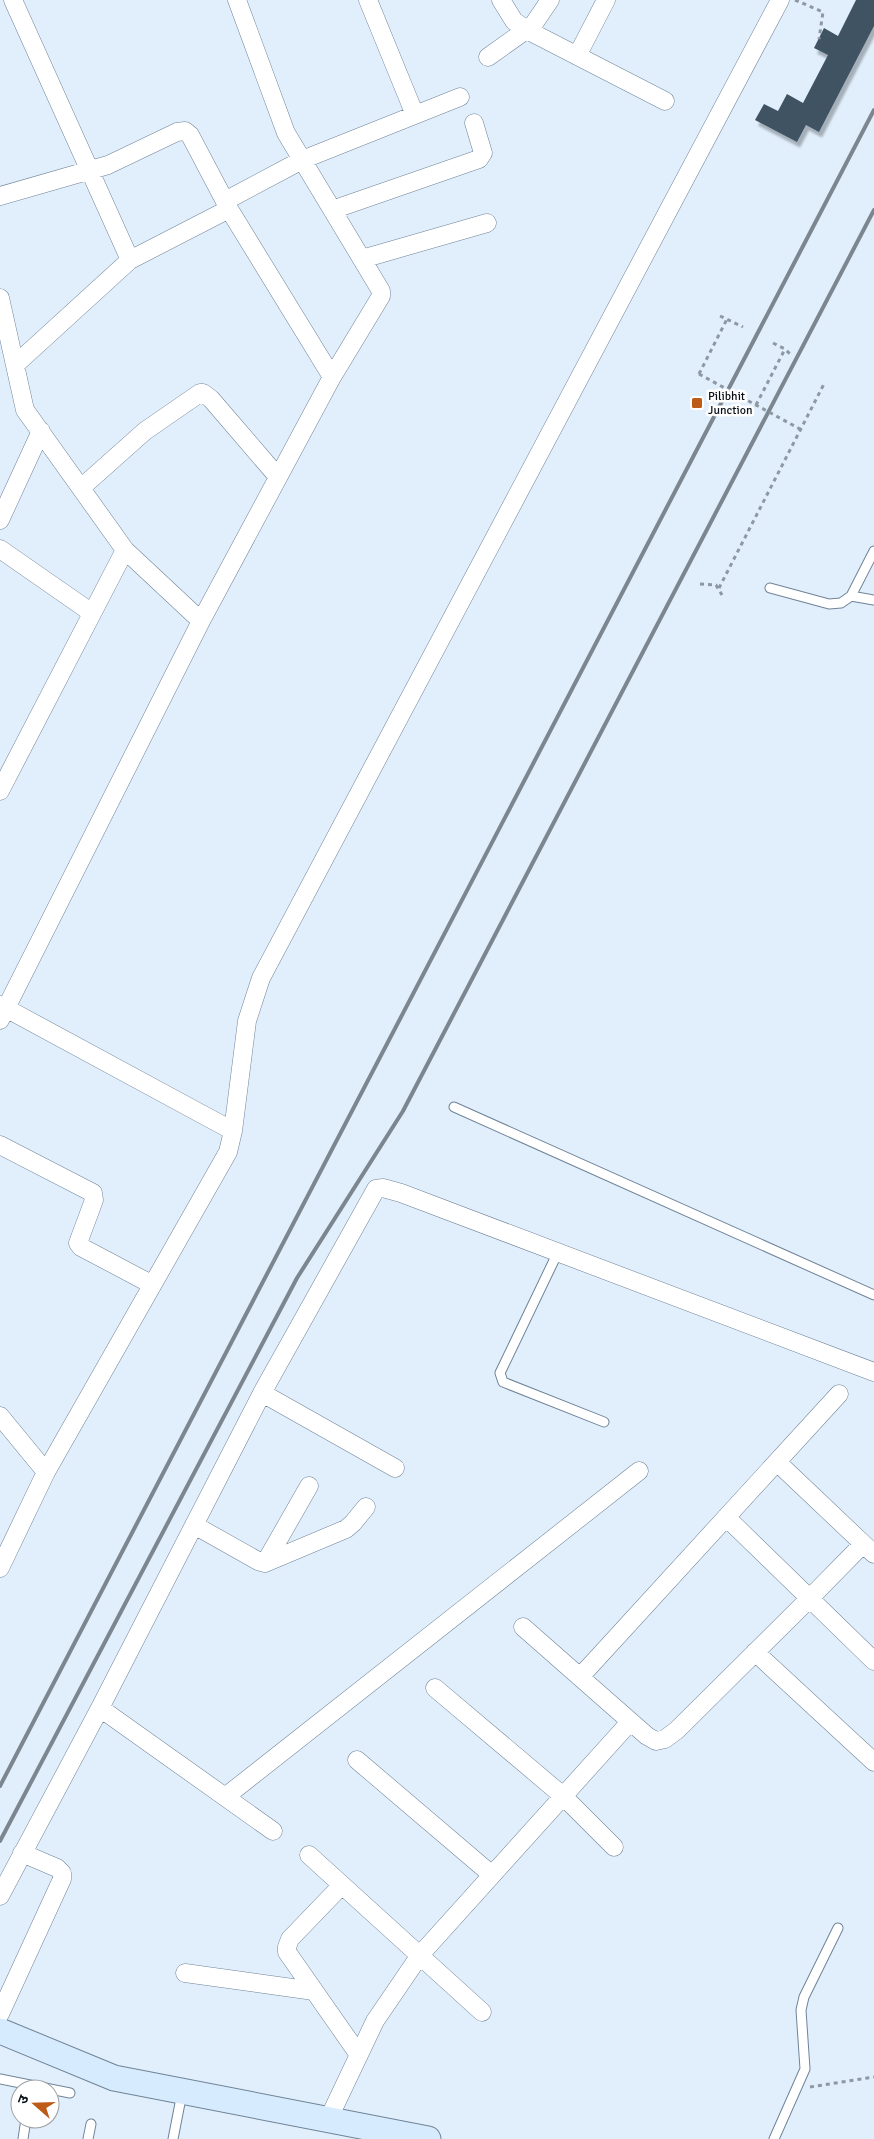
<svg xmlns="http://www.w3.org/2000/svg" width="874" height="2139" viewBox="0 0 874 2139" font-family="Signika,'Noto Sans Devanagari',sans-serif">
  <style>
    .building { fill: #3f5264; filter: url(#shadow) }
    .lines { fill: none; stroke-linecap: round; stroke-linejoin: round }
    .lane-casing { stroke: #6f8397; stroke-width: 11 }
    .street-casing { stroke: #6f8397; stroke-width: 19 }
    .secondary-casing { stroke: #6f8397; stroke-width: 27 }
    .path { stroke: #8d98a3; stroke-width: 3; stroke-dasharray: 4 4; stroke-linecap: butt }
    .lane { stroke: #fff; stroke-width: 9 }
    .street { stroke: #fff; stroke-width: 18 }
    .secondary { stroke: #d6ebfe; stroke-width: 25 }
    .rail { stroke: #7b8690; stroke-width: 4 }
    .path-bridge { stroke: #8d98a3; stroke-width: 3; stroke-dasharray: 4 4; stroke-linecap: butt }
    .poi-dot { fill: #bc5c18; stroke: #fff; stroke-width: 2 }
    .labels { text-anchor: middle; stroke-width: 5; stroke-linejoin: round; paint-order: stroke }
    .poi-label { font-size: 12px; fill: #091017; stroke: #fff; text-anchor: start }
  </style>
  <defs>
    <filter id="shadow"><feDropShadow dx="3" dy="5.5" stdDeviation="1" flood-color="#0004"/></filter>
  </defs>
  <rect width="100%" height="100%" fill="#e1effc"/>
  <path class="building" d="M856,0H874V26L819,132L806,125L797,142L755,120L764,104L778,111L787,94L803,103L828,55L814,48L824,28L838,36Z"/>
  <g class="lines">
    <defs>
      <path id="lane" d="M770,588L829,604L841,603L851,596L874,551
        M851,596L874,600
        M454,1107L874,1295
        M558,1252L500,1373L503,1382L604,1422
        M0,2079L70,2093
        M23,2139L26,2119
        M88,2139L91,2124
        M173,2139L182,2093
        M774,2139L805,2069L801,2010L804,1997L838,1928"/>
      <path id="street" d="M13,0L130,260
        M237,0L286,133L381,291V296L332,377
        M368,0L415,115
        M501,0L514,21L527,30L665,101
        M577,56L606,0
        M488,57L533,25L550,0
        M0,196L108,165L177,132L185,131L190,135L229,209L332,377L201,621
        M225,201L302,160L460,97
        M332,210L479,159L483,153L474,123
        M362,259L487,223
        M0,298L25,410L125,550L201,621L0,1020
        M16,364L130,260L229,209
        M81,488L145,431L200,393H203L211,399L278,477
        M0,520L41,431
        M0,549L92,613
        M0,791L125,550
        M0,1005L233,1131
        M0,1145L93,1193L94,1200L78,1243L81,1247L151,1284
        M262,1393L395,1468
        M0,1416L46,1472
        M777,1462L874,1554
        M726,1517L874,1661
        M194,1525L258,1561L265,1563L346,1529L353,1523L366,1507
        M265,1563L309,1486
        M0,1568L46,1472L228,1152L233,1131L247,1021L261,978L780,0
        M523,1627L647,1736L656,1741L665,1739L677,1730L809,1599L863,1544
        M755,1652L874,1762
        M580,1677L839,1394
        M435,1688L563,1796L614,1847
        M100,1708L273,1831
        M357,1760L492,1875
        M225,1797L639,1471
        M309,1855L482,2012
        M342,1885L290,1939L287,1947V1952L359,2055
        M0,1896L100,1708L262,1393L376,1189L383,1188L401,1193L874,1372
        M185,1973L314,1991
        M0,2014L62,1879V1873L57,1868L22,1853
        M328,2120L375,2021L420,1955L630,1722"/>
      <path id="secondary" d="M0,2031L114,2078L428,2139"/>
    </defs>
    <use href="#lane" class="lane-casing"/>
    <use href="#street" class="street-casing"/>
    <use href="#secondary" class="secondary-casing"/>
    <path class="path" d="M795,0L823,12L819,39
      M720,316L743,327
      M773,343L785,349L791,355
      M699,374L727,319
      M756,405L785,349
      M700,584L716,585L722,595
      M719,588L825,382
      M810,2087L874,2077"/>
    <use href="#lane" class="lane"/>
    <use href="#street" class="street"/>
    <use href="#secondary" class="secondary"/>
    <path class="rail" d="M0,1786L874,110
      M0,1841L297,1278L403,1111L874,210"/>
    <path class="path-bridge" d="M699,374L800,429"/>
  </g>
  <rect class="poi-dot" x="691" y="397" width="12" height="12" rx="2.5"/>
  <g class="labels">
    <g class="poi-label">
      <text x="708" y="400">Pilibhit<tspan x="708" dy="14">Junction</tspan></text>
    </g>
  </g>
  <g transform="translate(35 2104) rotate(290)"><circle r="24" fill="#ffffff" stroke="#9d9fa2"/>
  <path d="M0-4L9 19L0 12L-9 19Z" fill="#bc5c18"/>
  <text y="-8" font-size="14" font-weight="bold" text-anchor="middle" fill="#091017">उ</text>
  </g>
</svg>
